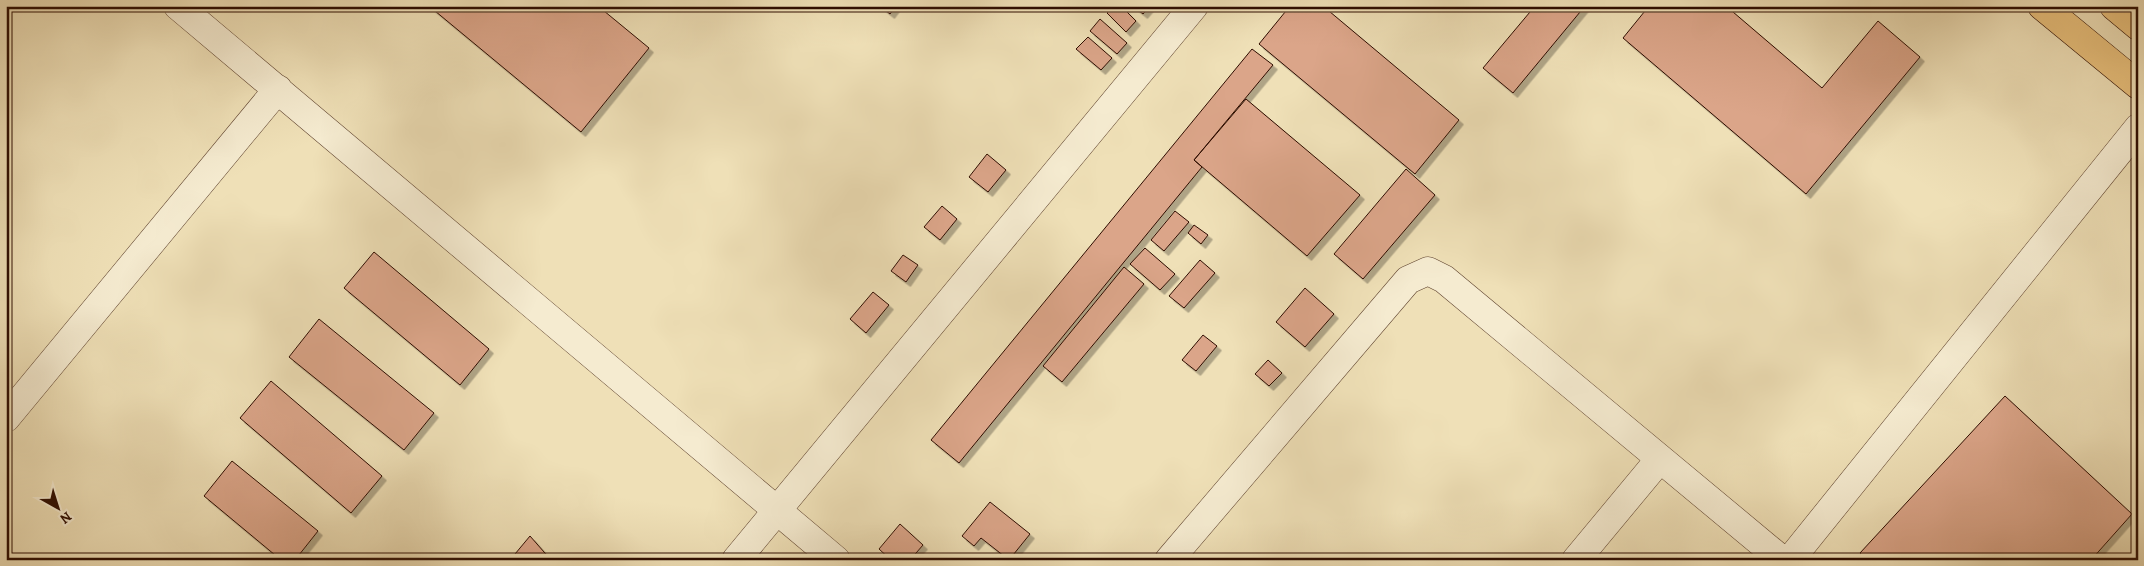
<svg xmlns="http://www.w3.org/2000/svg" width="2144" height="566" font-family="Alegreya,serif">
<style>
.building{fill:#dba589;stroke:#2e0d01;filter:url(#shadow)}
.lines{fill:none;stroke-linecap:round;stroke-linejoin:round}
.minor-casing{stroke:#5e422e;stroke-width:29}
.tertiary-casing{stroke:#5e422e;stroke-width:29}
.trunk-casing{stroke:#2e0d01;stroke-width:29}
.minor{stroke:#f5ebd0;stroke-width:28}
.tertiary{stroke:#f5ebd0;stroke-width:28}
.trunk{stroke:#e8c07c;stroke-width:28}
</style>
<defs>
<filter id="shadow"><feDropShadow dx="4.5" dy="4.5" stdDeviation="0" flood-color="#0004"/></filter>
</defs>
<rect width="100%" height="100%" fill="#efe0b7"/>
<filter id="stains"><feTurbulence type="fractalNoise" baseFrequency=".004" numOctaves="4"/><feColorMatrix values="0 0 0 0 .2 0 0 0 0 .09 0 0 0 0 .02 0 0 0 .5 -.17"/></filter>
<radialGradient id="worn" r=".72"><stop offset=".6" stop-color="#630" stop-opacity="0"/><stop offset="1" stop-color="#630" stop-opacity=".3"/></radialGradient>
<path class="building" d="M429 6H598L649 48 581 132Z
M880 6H896L890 14Z
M1114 6H1121L1136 21 1126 32 1107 13Z
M1133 6H1150L1143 14Z
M1290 6H1323L1459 120 1415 174 1259 44Z
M1535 6H1585L1513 93 1483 68Z
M1649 6H1726L1822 88 1878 21 1920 57 1806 194 1623 38Z
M1100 19 1127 43 1117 54 1090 31Z
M1088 37 1112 58 1101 70 1076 49Z
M1252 49 1273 65 1194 160 1202 167 959 463 931 440Z
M1246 99 1360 195 1307 256 1194 160Z
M987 154 1006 170 988 192 969 177Z
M1406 169 1435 195 1363 279 1334 254Z
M942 206 957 219 940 240 924 227Z
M1175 211 1189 222 1164 251 1151 240Z
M1194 225 1208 235 1201 244 1188 233Z
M1145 248 1175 274 1160 290 1130 264Z
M374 252 489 349 460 385 344 288Z
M903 255 918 265 906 282 891 271Z
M1200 260 1215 273 1184 308 1169 296Z
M1124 267 1144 284 1062 382 1043 366Z
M1305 288 1334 314 1305 347 1276 322Z
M873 292 889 305 866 333 850 319Z
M319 319 434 413 404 450 289 357Z
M1203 335 1217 346 1196 371 1182 360Z
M1268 360 1282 373 1269 386 1255 374Z
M271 381 382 476 351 513 240 418Z
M2005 396 2132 514 2091 560H1867L1860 553Z
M232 461 318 531 295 560H281L204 496Z
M990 502 1030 534 1009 560 981 538 974 546 962 536Z
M900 524 923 545 910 560H891L879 549Z
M530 536 551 560H510Z"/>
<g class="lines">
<defs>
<path id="minor" d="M178 6 836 560
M6 418 278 89
M1169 560 1408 280 1428 271 1444 279 1782 560
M1576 560 1659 460
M1790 560 2138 128"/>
<path id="tertiary" d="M736 560 1194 6"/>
<path id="trunk" d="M2042 6 2138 85
M2114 6 2138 26"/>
</defs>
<use href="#minor" class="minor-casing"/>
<use href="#tertiary" class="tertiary-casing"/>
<use href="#trunk" class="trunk-casing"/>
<use href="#minor" class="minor"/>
<use href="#tertiary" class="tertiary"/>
<use href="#trunk" class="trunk"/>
</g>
<rect width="2144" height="566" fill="none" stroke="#efe0b7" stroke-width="25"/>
<rect x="8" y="8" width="2129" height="551" fill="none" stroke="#2e0d01" stroke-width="2.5"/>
<rect x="12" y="12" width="2119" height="541" fill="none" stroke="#2e0d01"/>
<g transform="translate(58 508) rotate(141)" stroke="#f5ebd0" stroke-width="4" paint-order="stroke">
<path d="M0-4L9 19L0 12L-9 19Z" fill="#2e0d01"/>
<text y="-8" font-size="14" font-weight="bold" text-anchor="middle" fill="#2e0d01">N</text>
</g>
<rect width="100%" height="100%" filter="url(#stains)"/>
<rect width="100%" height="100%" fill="url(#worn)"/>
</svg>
